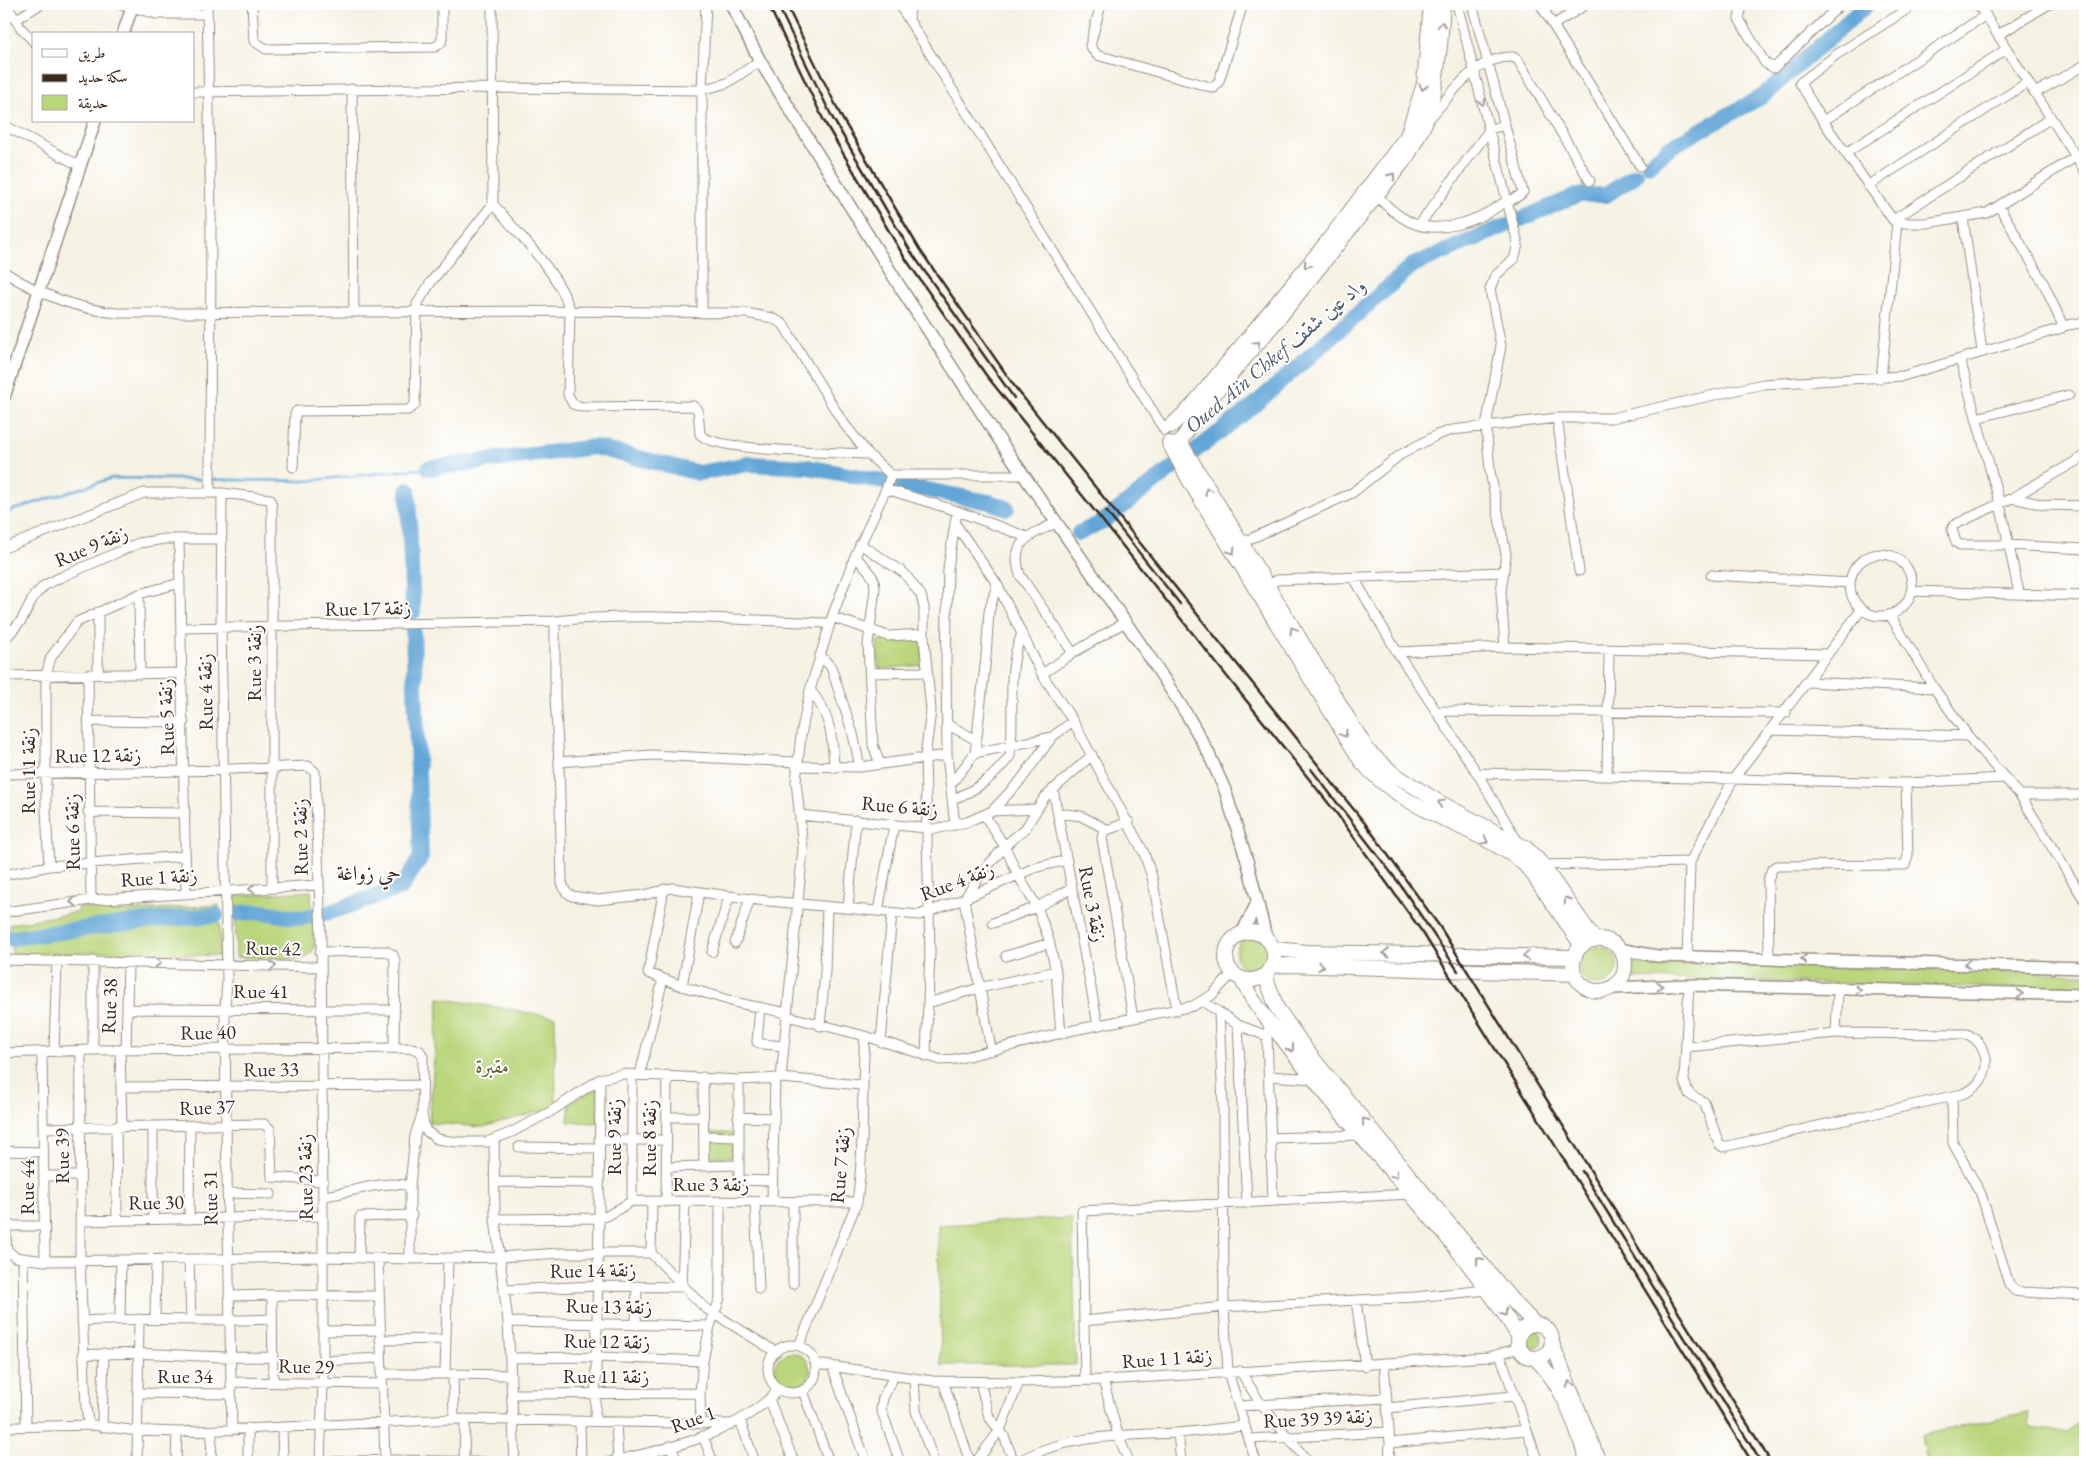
<svg xmlns="http://www.w3.org/2000/svg" width="2089" height="1466" font-family="'EB Garamond',Amiri,serif">
<style>
.green{fill:#bad67b;stroke:#7a804c}
.lines{fill:none;stroke-linecap:round;stroke-linejoin:round}
.stream{stroke:#62a6d7;stroke-width:2.5}
.river{stroke:#62a6d7;stroke-width:16}
.minor-casing{stroke:#988e80;stroke-width:11}
.tertiary-casing{stroke:#988e80;stroke-width:14}
.secondary-casing{stroke:#988e80;stroke-width:16}
.minor{stroke:#fff;stroke-width:9}
.tertiary{stroke:#fff;stroke-width:11}
.secondary{stroke:#fff;stroke-width:14}
.rail{stroke:#3b2a1e;stroke-width:2.5}
.oneway{stroke:#a79f9a}
.labels{text-anchor:middle;dominant-baseline:central;stroke-width:4;stroke-linejoin:round;paint-order:stroke}
.street-label{font-size:20px;fill:#3b2a1e;stroke:#fff}
.park-label{font-size:20px;fill:#615e3a;stroke:#fff}
.water-label{font-size:21px;font-style:italic;fill:#4b5c68;stroke:#fff}
.neighbourhood-label{font-size:21px;fill:#3b2a1e;stroke:#fff}
</style>
<rect width="100%" height="100%" fill="#fff"/>
<filter id="ink" filterUnits="userSpaceOnUse"><feTurbulence type="fractalNoise" baseFrequency=".02" numOctaves="2"/><feDisplacementMap in="SourceGraphic" scale="10" xChannelSelector="R" yChannelSelector="G"/><feConvolveMatrix kernelMatrix="1 2 1 2 8 2 1 2 1" color-interpolation-filters="sRGB"/></filter>
<filter id="wash" filterUnits="userSpaceOnUse"><feTurbulence type="fractalNoise" baseFrequency=".0096" numOctaves="4" result="noise"/><feDisplacementMap in="SourceGraphic" scale="20" xChannelSelector="R" yChannelSelector="G"/><feGaussianBlur stdDeviation="1.12" result="paint"/><feColorMatrix in="noise" values="0 0 0 0 0 0 0 0 0 0 0 0 0 0 0 0 0 1.4 0 .05"/><feComposite in="paint" operator="in"/></filter>
<g filter="url(#wash)">
<rect width="100%" height="100%" fill="#f5f2e3"/>
<path class="green" d="M921 638 923 665 879 669 877 641Z
M311 891 314 948C310 956 306 958 298 959L236 957 235 896Z
M110 905 112 912 219 905 220 956 103 952 12 954 10 924 78 912 79 907Z
M1236 954a17 17 0 1 1 34 0a17 17 0 1 1-34 0Z
M1579 966a19 19 0 1 1 38 0a19 19 0 1 1-38 0Z
M1634 962 2085 974V990L1632 978Z
M439 998 555 1017 556 1107 483 1127 429 1123Z
M598 1087V1123L568 1122 570 1103Z
M708 1133H737L736 1157 707 1156Z
M1072 1218 1076 1365H941L938 1225Z
M1522 1339a10 10 0 1 1 20 0a10 10 0 1 1-20 0Z
M774 1371a18 18 0 1 1 36 0a18 18 0 1 1-36 0Z
M2028 1412 2029 1428 2066 1432 2085 1417V1462H1926L1921 1435Z"/>
<g class="lines">
<path class="stream" d="M4 513 112 478 306 481 429 468"/>
<path class="river" d="M1649 165 1670 147 1761 97 1868 4
M1521 219 1578 195H1606L1636 175
M429 468 594 447 699 473 748 464 808 467 989 502 1007 508
M408 490 413 612
M1079 533 1101 523 1251 408 1413 265 1507 225
M236 913 262 912 301 918 330 912 401 888 421 857 413 630
M4 939 135 922 216 915"/>
</g>
</g>
<g filter="url(#ink)">
<g class="lines">
<defs>
<path id="minor" d="M6 4 20 27 34 42
M121 4 156 14H207
M207 4 211 219 210 492
M252 4 254 41 266 49 435 47 441 43 442 39V4
M899 4 1165 431
M1101 4 1090 46 1097 55 1214 88 1219 81 1243 4
M1457 4 1518 244 1514 259 1495 276 1490 289 1501 346 1486 426 1490 471 1506 554 1501 592 1505 647
M1540 4 1640 166
M1742 4 1739 19 1765 63 1774 68 1841 4
M1915 4 1836 55 1800 83 1823 121 1893 220 1897 223H1926L1987 213 2085 151
M1978 4 2085 171
M15 20 41 4
M909 21 910 4
M1553 25 1587 4
M1998 35 2049 4
M352 89 354 312
M194 92 492 88 702 90 727 83 760 61
M2035 93 2085 65
M1429 119C1452 94 1475 56 1513 57L1518 60 1590 181
M1823 121 1986 15
M4 125 80 166
M1846 153 2007 49
M1868 186 2028 82
M1377 196C1387 206 1396 215 1410 222 1438 235 1476 222 1500 205 1507 201 1518 199 1523 192L1472 4
M493 204C518 234 561 275 570 311L568 395 573 404 582 407 693 406 698 410 700 434C712 452 841 452 868 454
M1963 218 1982 351
M1893 220 2051 118
M1419 225 1490 129 1505 125
M4 272C39 294 75 309 117 313L570 311 746 313 772 318 783 324 842 421 868 454 891 475H1023
M702 313V90L706 4
M2063 326 2085 322
M1960 359 2062 328 2063 326 2045 286 1999 206
M1881 378 1897 223
M1557 418 1579 571
M1976 418 2069 395
M2085 456 2012 498 1954 525 1952 529 1956 542 1960 545H2008L2085 549
M293 467 295 414 297 411 408 410 415 405 417 304 431 282 493 204 492 4
M886 489 957 511 1027 537
M222 493 221 627 227 981 225 1009 226 1124 232 1430
M2012 498 2045 505 2085 506
M1056 523C1030 535 1009 541 1020 575L1073 653 1125 622
M956 525 997 584 1042 674 1073 721 1144 853 1152 877 1177 1010
M179 539 186 893
M1241 543 1352 493 1400 455 1437 435 1452 430 1557 418H1612L1763 384 1903 376 1960 359 2000 504 2019 593
M860 544 904 573 921 595 924 608V638L931 710 925 757 930 951 926 1056
M4 548 144 493H222L270 499 272 507V887
M1850 585a31 31 0 1 1 62 0a31 31 0 1 1-62 0Z
M855 556 869 571 874 580 875 589 868 644 873 745 880 764
M1711 575 1850 583
M1354 578 1397 652
M1267 586 1277 580 1504 572
M1911 591 2085 596
M139 594 140 674
M98 612V674
M1890 615 1934 688 1968 736 2020 795 2085 901
M832 617 888 636 924 634
M181 628 555 621
M4 640 21 621 34 596 45 585 61 577 139 543 165 539H221
M820 655 831 667 853 734 860 767
M870 673 927 672
M88 674 91 900
M1042 674 1073 653
M4 676 182 673
M1807 682 1934 688
M810 690C830 713 833 738 834 768
M1438 711 1786 713
M88 721 184 722
M947 724 976 740
M1772 730 1968 736
M975 753 1052 737
M559 762 562 883 566 892 572 896 598 900 644 895 672 888 758 900 919 915 964 899 1034 868 1067 860
M797 762 651 755 559 762 555 697V621C647 612 738 620 830 623
M796 766 860 767 947 755
M1477 773 1906 783 2003 778
M4 774 185 771 308 766 315 772 321 937 323 1216V1383L320 1462
M1607 775 1609 651
M952 783 975 753 986 657 989 612 997 584
M1053 789 1098 1025
M2020 795H2085
M952 799C975 792 996 775 1010 756 1016 716 1005 674 1021 636
M992 811 1037 809
M88 812 185 813
M1058 813 1081 816 1106 829
M800 815 935 829 967 822 992 811 1021 780 1052 737 1073 721
M985 816 1005 847 1018 875 1037 907 1048 937 1056 971 1061 1034
M1129 822 1104 831 1102 838 1133 1018
M955 825 947 755 946 661 948 568 957 511
M1518 842 1477 773 1397 652 1505 647 1828 654
M1542 865 1690 862
M49 866 46 810V675L51 657 77 622 139 594 180 583
M4 875 49 866 185 856
M664 889 648 973 682 986 738 1003 787 1013
M848 908 856 820
M878 911 894 825
M4 912 91 900 318 885
M993 923 1037 907 1072 888
M735 943 750 899
M320 952 386 951 393 955 395 961 394 1047
M712 952 729 897
M1006 956 1050 943
M1687 957 1690 862 1734 778 1861 610
M1769 958 1768 880 1772 869 1776 866 1905 865 1908 856 1906 783
M4 960 320 967
M682 986 699 893
M1204 1002 1238 1025 1267 1036
M928 1003 979 988 1056 971
M760 1007 757 1042 762 1044 784 1046
M127 1009 395 1010
M1219 1013 1223 1105 1224 1307 1228 1372 1256 1462
M787 1016 865 1036 941 1060 956 1059 1074 1030 1193 1006 1212 995 1233 973
M1270 1022 1267 1036 1273 1201
M1238 1025 1247 1203
M820 1026 825 972 827 906
M1836 1033 1838 990
M881 1042 892 913
M1686 1047 1836 1033 1967 1034C1996 1048 1990 1085 1962 1094L1723 1147 1719 1144 1704 1102 1689 1094 1684 1081 1689 985
M991 1049 964 899 984 870 1009 842 1025 829 1044 798 1092 755
M93 1050V961
M120 1050 122 1126
M126 1050 128 962
M54 1051 57 960
M81 1051 80 1261 86 1407 88 1421 92 1425
M42 1052 45 1261
M4 1053 93 1050 412 1048 420 1051 423 1057 422 1115 425 1130 437 1139 457 1142H487L512 1132 550 1112 600 1079 622 1074 739 1080 781 1078 861 1085
M632 1074V1201
M640 1074 663 979
M1269 1076 1314 1079
M703 1077 704 1165
M781 1078 803 848 796 781 801 735 810 690 832 617 855 556 886 489 891 475
M739 1080V1180L772 1181
M121 1087 422 1085
M1952 1097 1953 1143 1981 1194 2009 1284 2015 1291 2022 1292 2085 1295
M667 1117H703
M738 1117 774 1118
M116 1126 117 1220
M153 1126V1219
M44 1128 264 1124 270 1129 272 1177 323 1181
M704 1136 738 1137
M1271 1138 1361 1135
M494 1139 495 1219 508 1322 515 1462
M599 1140H667
M519 1147 599 1148
M4 1151 44 1152
M667 1167 738 1165
M44 1176H80
M496 1182 599 1183
M410 1186 415 1135 422 1115
M227 1193 271 1194
M323 1196C353 1193 380 1179 410 1186V1259
M652 1201 651 1253 705 1308 776 1352
M666 1202 667 1075
M755 1202 759 1289
M772 1202 775 1078
M793 1202V1284
M4 1208 7 1250 15 1257 45 1261 324 1257 410 1259 500 1257 560 1253H651
M189 1219 190 1126
M495 1219 599 1218 600 1079
M80 1221 323 1216
M4 1226H44
M359 1258 360 1217 412 1215
M378 1258 385 1460
M23 1259 26 1426
M189 1260 191 1319
M504 1290 598 1286 682 1287 685 1202
M272 1295 379 1296
M229 1296 272 1295 273 1382
M1356 1300 1365 1366
M120 1319 121 1260
M155 1320 156 1260
M82 1321C145 1317 209 1322 272 1319
M1084 1321 1224 1307 1415 1297 1488 1290
M508 1322 710 1326
M636 1325 637 1286
M324 1331 380 1330
M380 1340 446 1339
M768 1369a24 24 0 1 1 48 0a24 24 0 1 1-48 0Z
M799 1346 857 1202C865 1147 861 1091 865 1036
M1500 1354 1538 1462
M83 1355C146 1350 209 1359 272 1357
M510 1358 596 1357 703 1361
M323 1361 380 1358
M1384 1363 1390 1443 1389 1462
M816 1364 933 1381 1019 1382 1103 1380 1488 1357 1519 1348
M832 1366 866 1462
M1240 1371 1261 1404 1308 1462
M381 1374H445L448 1258
M445 1374 511 1375
M453 1374 454 1419
M894 1376 883 1398 881 1409 900 1462
M914 1379 916 1411 934 1462
M1085 1380 1082 1211 1411 1194
M1103 1380 1118 1435 1129 1462
M943 1381 970 1462
M231 1382 381 1384
M980 1382 989 1417 1004 1436 1014 1462
M803 1391 829 1462
M138 1393 231 1394
M512 1394 700 1393
M769 1399 794 1462
M1238 1406 1386 1398
M1387 1408 1514 1396
M595 1420 599 1218 607 1216 632 1201 857 1202
M740 1420 755 1462
M580 1421 581 1462
M616 1422 618 1460
M701 1424 700 1393 703 1361 710 1326 720 1298V1202
M4 1427 92 1425 130 1430 177 1432 454 1419 731 1424
M102 1427 104 1353
M282 1427 283 1462
M248 1428V1462
M1178 1433 1181 1462
M703 1436 713 1462
M1249 1439 1389 1432
M1390 1443 1526 1430
M670 1446 678 1462
M464 1460 465 1419
M137 1462 139 1319
M176 1462 177 1432
M211 1462 212 1431
M320 1462 392 1460 493 1462
M609 1462C667 1449 737 1435 779 1389
M976 1462 1000 1430 1019 1382
M1018 1462C1065 1434 1122 1436 1175 1433 1198 1432 1221 1428 1244 1426
M1525 1462 1538 1461"/>
<path id="tertiary" d="M731 4 760 61 902 290 998 438 1153 662 1189 718 1208 752 1225 790 1248 864 1266 937
M123 34 133 4
M4 397 95 121
M1242 933 1257 903
M1619 949 1657 956 2085 968
M1612 988 1689 985 2085 995"/>
<path id="secondary" d="M1171 426 1191 407 1327 242 1407 136 1424 84 1431 4
M1184 436 1203 407 1279 318 1407 157 1425 123 1434 92 1440 46 1443 4
M1180 442 1368 751 1394 774 1439 802 1526 848 1540 862 1595 940
M1169 443 1189 480 1361 761C1402 811 1470 824 1521 861L1532 873 1582 946
M1226 956a24 24 0 1 1 48 0a24 24 0 1 1-48 0Z
M1573 965a26 26 0 1 1 52 0a26 26 0 1 1-52 0Z
M1274 949 1307 952 1575 957
M1272 966 1289 965 1575 974
M1265 975 1277 1008 1310 1055 1510 1298 1535 1324
M1241 978C1254 1007 1277 1030 1295 1055 1367 1151 1456 1234 1519 1337
M1518 1341a17 17 0 1 1 34 0a17 17 0 1 1-34 0Z
M1552 1343 1599 1462
M1535 1358C1565 1387 1574 1424 1588 1462"/>
</defs>
<use href="#minor" class="minor-casing"/>
<use href="#tertiary" class="tertiary-casing"/>
<use href="#secondary" class="secondary-casing"/>
<use href="#minor" class="minor"/>
<use href="#tertiary" class="tertiary"/>
<use href="#secondary" class="secondary"/>
<path class="rail" d="M768 4 824 121 903 255 986 375 1337 814 1423 933 1752 1462
M777 4 832 117 911 252 1014 398
M786 4 842 118 920 250 1015 387 1367 826 1440 927 1771 1462
M1106 511 1180 604
M1311 769 1399 883 1458 971
M1582 1171 1761 1462"/>
</g>
<defs><path id="oneway-chevron" d="M-2-3.5L2.5 0L-2 3.5" fill="none" stroke-width="1.6" stroke-linecap="round" stroke-linejoin="round" transform="scale(1.25)"/></defs>
<g class="oneway">
<use href="#oneway-chevron" transform="translate(1442 25) rotate(-86)"/>
<use href="#oneway-chevron" transform="translate(1423 87) rotate(103)"/>
<use href="#oneway-chevron" transform="translate(1482 102) rotate(75)"/>
<use href="#oneway-chevron" transform="translate(1392 176) rotate(-51)"/>
<use href="#oneway-chevron" transform="translate(1307 265) rotate(130)"/>
<use href="#oneway-chevron" transform="translate(1257 344) rotate(-49)"/>
<use href="#oneway-chevron" transform="translate(1208 491) rotate(-121)"/>
<use href="#oneway-chevron" transform="translate(1232 551) rotate(58)"/>
<use href="#oneway-chevron" transform="translate(1293 630) rotate(-121)"/>
<use href="#oneway-chevron" transform="translate(1344 734) rotate(59)"/>
<use href="#oneway-chevron" transform="translate(1441 803) rotate(-151)"/>
<use href="#oneway-chevron" transform="translate(1485 841) rotate(28)"/>
<use href="#oneway-chevron" transform="translate(252 889) rotate(176)"/>
<use href="#oneway-chevron" transform="translate(1567 900) rotate(-125)"/>
<use href="#oneway-chevron" transform="translate(73 902) rotate(172)"/>
<use href="#oneway-chevron" transform="translate(1386 953) rotate(-180)"/>
<use href="#oneway-chevron" transform="translate(1526 956) rotate(-178)"/>
<use href="#oneway-chevron" transform="translate(1804 959) rotate(-178)"/>
<use href="#oneway-chevron" transform="translate(158 963) rotate(2)"/>
<use href="#oneway-chevron" transform="translate(1967 964) rotate(-178)"/>
<use href="#oneway-chevron" transform="translate(273 966) rotate(1)"/>
<use href="#oneway-chevron" transform="translate(1321 966) rotate(2)"/>
<use href="#oneway-chevron" transform="translate(1660 986) rotate(-2)"/>
<use href="#oneway-chevron" transform="translate(1858 990) rotate(2)"/>
<use href="#oneway-chevron" transform="translate(2020 994) rotate(1)"/>
<use href="#oneway-chevron" transform="translate(1291 1049) rotate(53)"/>
<use href="#oneway-chevron" transform="translate(1365 1121) rotate(-129)"/>
<use href="#oneway-chevron" transform="translate(1395 1175) rotate(50)"/>
<use href="#oneway-chevron" transform="translate(1479 1260) rotate(-129)"/>
<use href="#oneway-chevron" transform="translate(1504 1313) rotate(58)"/>
<use href="#oneway-chevron" transform="translate(1570 1384) rotate(-110)"/>
</g>
</g>
<g class="labels">
<g class="street-label">
<text transform="translate(91 546) rotate(-23)">Rue 9 زنقة</text>
<text transform="translate(368 608) rotate(-1)">Rue 17 زنقة</text>
<text transform="translate(254 663) rotate(-90)">Rue 3 زنقة</text>
<text transform="translate(205 692) rotate(-91)">Rue 4 زنقة</text>
<text transform="translate(166 717) rotate(-92)">Rue 5 زنقة</text>
<text transform="translate(98 755) rotate(-1)">Rue 12 زنقة</text>
<text transform="translate(28 771) rotate(-90)">Rue 11 زنقة</text>
<text transform="translate(900 806) rotate(5)">Rue 6 زنقة</text>
<text transform="translate(72 832) rotate(-91)">Rue 6 زنقة</text>
<text transform="translate(300 837) rotate(-91)">Rue 2 زنقة</text>
<text transform="translate(159 877) rotate(-4)">Rue 1 زنقة</text>
<text transform="translate(957 881) rotate(-21)">Rue 4 زنقة</text>
<text transform="translate(1093 904) rotate(79)">Rue 3 زنقة</text>
<text transform="translate(273 948) rotate(1)">Rue 42</text>
<text x="261" y="991">Rue 41</text>
<text transform="translate(109 1006) rotate(-88)">Rue 38</text>
<text transform="translate(208 1032) rotate(-1)">Rue 40</text>
<text transform="translate(271 1069) rotate(-1)">Rue 33</text>
<text transform="translate(207 1107) rotate(-2)">Rue 37</text>
<text transform="translate(614 1137) rotate(-90)">Rue 9 زنقة</text>
<text transform="translate(649 1138) rotate(-90)">Rue 8 زنقة</text>
<text transform="translate(62 1156) rotate(-90)">Rue 39</text>
<text transform="translate(840 1165) rotate(-85)">Rue 7 زنقة</text>
<text transform="translate(305 1177) rotate(-91)">Rue 23 زنقة</text>
<text x="711" y="1184">Rue 3 زنقة</text>
<text transform="translate(27 1187) rotate(-90)">Rue 44</text>
<text transform="translate(210 1198) rotate(-91)">Rue 31</text>
<text transform="translate(156 1202) rotate(-1)">Rue 30</text>
<text transform="translate(593 1270) rotate(-1)">Rue 14 زنقة</text>
<text transform="translate(609 1306) rotate(1)">Rue 13 زنقة</text>
<text transform="translate(607 1341) rotate(1)">Rue 12 زنقة</text>
<text transform="translate(1167 1358) rotate(-4)">Rue 1 زنقة 1</text>
<text transform="translate(306 1366) rotate(1)">Rue 29</text>
<text x="185" y="1376">Rue 34</text>
<text x="606" y="1376">Rue 11 زنقة</text>
<text transform="translate(1318 1418) rotate(-3)">Rue 39 زنقة 39</text>
<text transform="translate(693 1419) rotate(-20)">Rue 1</text>
</g>
<g class="park-label">
<text x="492" y="1066">مقبرة</text>
</g>
<g class="water-label">
<text transform="translate(1275 355) rotate(-40)">Oued Aïn Chkef واد عين شقف</text>
</g>
<g class="neighbourhood-label">
<text x="369" y="872">حي زواغة</text>
</g>
</g>
<rect width="2089" height="1466" fill="none" stroke="#fff" stroke-width="20"/>
<rect x="32" y="32" width="162" height="90" fill="#ffffff" stroke="#b1aaa5"/>
<rect x="42" y="49" width="25" height="8" fill="#ffffff" stroke="#b1aaa5"/>
<text x="78" y="58" font-size="15" fill="#3b2a1e">طريق</text>
<rect x="42" y="74" width="25" height="8" fill="#3b2a1e" stroke="#b1aaa5"/>
<text x="78" y="82" font-size="15" fill="#3b2a1e">سكة حديد</text>
<rect x="42" y="95" width="25" height="15" fill="#bad67b" stroke="#b1aaa5"/>
<text x="78" y="108" font-size="15" fill="#3b2a1e">حديقة</text>
</svg>
